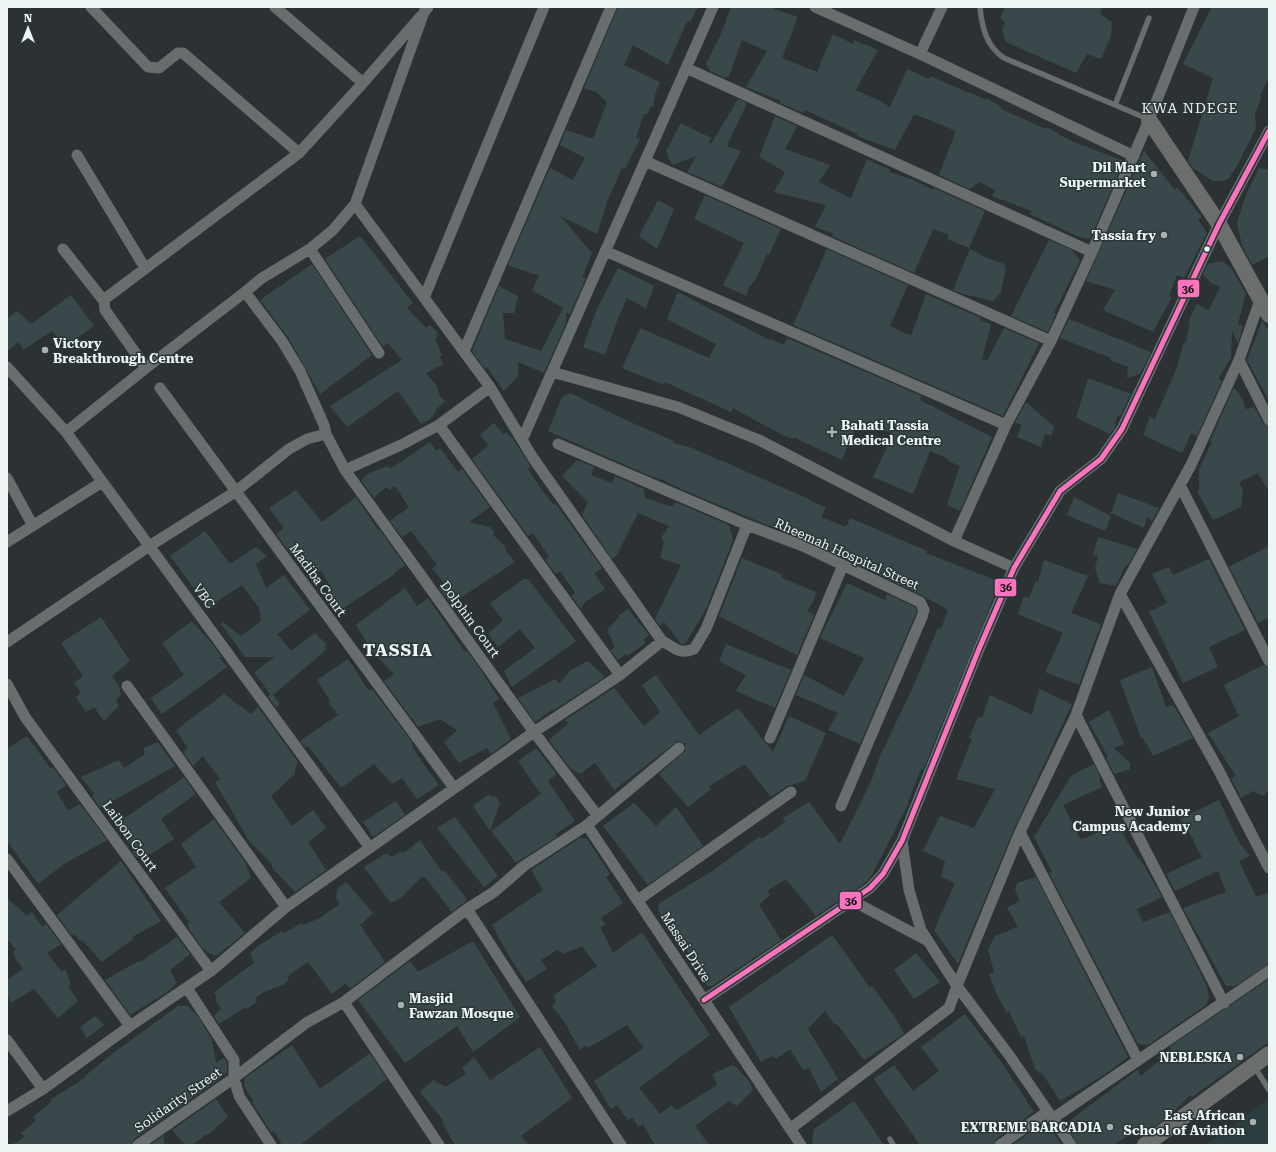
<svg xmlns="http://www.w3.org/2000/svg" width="1276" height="1152" font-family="'Roboto Serif',serif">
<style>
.built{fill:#2a3d3f}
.building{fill:#39494b}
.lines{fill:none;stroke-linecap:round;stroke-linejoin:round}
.lane{stroke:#686d6e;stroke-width:5.5}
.street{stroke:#686d6e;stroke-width:11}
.secondary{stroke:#6c6e6e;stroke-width:16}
.bus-1-casing{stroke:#293536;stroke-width:8}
.bus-1{stroke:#fc73be;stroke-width:5}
.poi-dot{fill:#a9b0b0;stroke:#293536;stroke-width:1.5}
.bus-dot{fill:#ecf4f4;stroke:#293536;stroke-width:1.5}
.labels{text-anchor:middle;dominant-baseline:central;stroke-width:3;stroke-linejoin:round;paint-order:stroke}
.poi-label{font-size:13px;font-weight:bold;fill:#ecf4f4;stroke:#293536;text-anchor:end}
.street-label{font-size:13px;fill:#ecf4f4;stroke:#293536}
.neighbourhood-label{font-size:14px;letter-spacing:1px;fill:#ecf4f4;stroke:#293536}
.district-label{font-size:17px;font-weight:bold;letter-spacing:1px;fill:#ecf4f4;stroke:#293536}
.line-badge{stroke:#293536;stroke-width:1.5}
.pale-badge-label{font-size:11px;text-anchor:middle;font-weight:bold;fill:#111}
</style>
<rect width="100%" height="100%" fill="#2c3233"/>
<path class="built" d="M1269 1099V1145H1206Z"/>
<path class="building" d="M618 7H698L690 22 687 21 668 65 633 45 624 65 660 82 656 91 653 106 650 107 648 113 644 114 636 137 640 139 625 169 622 168 607 202 597 234 560 216 592 253 582 278H586L570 314 566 313V323L544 373 518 362V376L504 391 487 367 485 369 472 351 499 286 518 296 514 313H503L505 339 541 351 563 308 532 290 539 276 508 265 550 168 573 180 585 158 560 145 566 130 593 139 607 102 596 92 584 88Z
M731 7H775L774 9 798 17 782 58 817 72 833 34 853 44 854 40 878 50 856 90 880 101 890 107 907 69 929 79 930 76 986 100 987 98 1001 107V109L1046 129 1047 127 1069 140 1124 161 1090 239 1079 237 1030 214 1032 211 992 196 995 190 980 182 969 189 939 175 956 131 914 114 895 150 857 136V134L805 110 803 113 780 103 781 101 746 87 767 51 742 40 729 76 725 78 710 71 706 64 721 34Z
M1005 7H1102L1100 14 1112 22 1111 36 1101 59 1087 54 1076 73 1006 42 1002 29 1005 22 1000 18Z
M1212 7H1269V77L1260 96H1262L1255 114 1256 128 1237 166 1229 178 1224 181H1213L1193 168 1188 161 1213 78 1183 64Z
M738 99 747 103 727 146 741 151 722 187 687 172 696 156 672 165 666 151 681 123 711 138 709 143 711 144Z
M775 116 797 126 785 149 830 165 819 182 851 198 867 159 890 170V172L911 179 933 190 934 188 985 211 969 248 947 239 949 235 933 229 914 273 832 236 834 234 815 227 826 205 774 192 785 172 759 157Z
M1144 151 1175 190 1177 187 1202 217 1198 220 1207 233 1184 278 1177 275 1169 296 1172 297 1153 332 1103 310 1115 290 1086 281Z
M1259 168 1269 170V256L1252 265 1242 245 1237 223 1246 195Z
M705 195 781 229 769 255 767 254 756 279 749 287 746 296 723 285 744 243 694 219Z
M658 200 674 209 657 249 639 236Z
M360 236 413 303 407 308 426 328 430 325 438 333 436 334 439 336 435 339 442 355 440 357 443 364 426 373 436 385 440 396 445 401 437 409 431 419 421 424 398 391 347 427 330 406 402 360 388 343 383 347 325 259Z
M1049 240 1072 250 1080 261 1054 313H1056L1048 332 1011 316Z
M827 249 908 285 890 326 911 336 926 294 981 318 980 320 991 324 982 359 987 361 1004 328 1039 343 1003 416 793 325Z
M970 249 987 258 1004 264 1006 268 1001 292 993 301 963 294 953 290Z
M1222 261 1231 268 1246 293 1238 324 1243 326 1238 343 1232 331 1231 358 1218 379 1222 381 1197 436 1191 433 1182 453 1143 435 1150 417 1155 419 1177 367 1183 345 1186 341 1190 322H1188L1197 304 1209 310 1220 287 1211 283 1203 274 1208 264Z
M312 264 372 355 320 394 288 337 260 300Z
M618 268 654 286 646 308 627 298 618 318 605 355 583 347 597 309Z
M678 292 769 340V338L784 345 787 338 922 396 920 400 992 437 960 511 947 505 960 466 948 461 949 459 930 451 913 494 873 477 893 434 859 420 842 460 793 437V439L782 435 733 408 731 412 665 382 664 385 622 368 640 328 709 358 716 344 667 319Z
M71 295 94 326 65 346 52 331 23 350 19 342 7 351V319L17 311 31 324Z
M1069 319 1151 352 1140 374 1127 378 1128 367 1110 360 1111 358 1060 338Z
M1262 321 1269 331V401L1247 360Z
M1088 378 1131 394 1120 416 1117 415 1115 427 1110 434 1076 418Z
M1234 387 1243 400 1245 409 1254 407 1263 423 1269 427V492L1258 473 1239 482 1243 490 1241 507 1213 520 1197 491 1199 490V469L1212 442 1210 441Z
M570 393 621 418 674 441 673 443 692 448 809 499V500L826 508 821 517 846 527 850 518 927 551 926 553 1000 582 923 770 921 769 908 802H909L872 875 865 883 816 916 786 879 767 891 770 895 759 905 781 940 712 986H707L683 943 680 945 659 912 658 904 714 870 760 836 762 839 785 822 783 818 809 802 840 844 872 779 880 756 914 685 938 628 941 629 948 610 923 596 806 540 750 518 681 489 659 478V479L648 475 548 431 562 397Z
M1026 402 1054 427 1051 436 1045 434 1041 447 1017 437 1022 425 1015 423Z
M494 423 503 434 506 432 513 439 531 467 528 469 541 489 553 504 555 503 602 568 594 573 605 589 585 602 581 609 571 596 575 593 560 571 556 574 545 560 549 557 533 533 528 536 472 459 488 446 480 434Z
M430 442 436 451 440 448 458 472 462 469 490 507 469 522 490 527 494 532 493 535 506 547 505 550 515 562 451 604 438 587 444 583 432 568 437 565 411 531 402 537 390 521 409 507 395 486 389 490 386 487 374 498 361 480 369 473 388 466 390 469Z
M577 460 594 467 591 475 612 483 615 476 644 489 645 498 673 507 675 502 729 525 733 540 706 609 685 644H681L664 622 660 626 655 619 681 565 660 558 664 542 661 538 669 526 638 513 617 555 612 559 582 515 588 502 562 476Z
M296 490 322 522 356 497 378 530 379 529 405 565 394 573 395 574 336 613 323 596 333 590 321 571 315 572 299 550 292 555 276 534 284 528 269 508Z
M1118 493 1159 508 1152 521 1147 517 1144 528 1111 513Z
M1074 497 1111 516 1105 531 1067 515Z
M205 531 230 564 256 547 267 556 256 564 266 588 284 575 310 610 277 634 291 651 315 633 325 643 326 650 273 695 280 704 276 707 268 697 270 694 254 672 275 657H245L221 624 223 622 241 636 261 621 259 608 242 585 208 607 170 556Z
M1098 537 1137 549 1128 565 1126 564 1116 586 1100 583 1095 568 1098 556 1093 555Z
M1269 546V618L1258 623 1229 567Z
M742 558 781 574 782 578 816 592 814 600 807 611 814 615 797 655 719 616Z
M1209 559 1245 630 1209 647 1218 667 1183 683 1149 612 1167 603 1152 574 1169 567 1173 575Z
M1044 560 1088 576 1071 613 1101 624 1079 685 1045 672 1063 633 1018 614 1024 596 1029 598 1036 581 1038 582Z
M524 579H528L576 641 512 687 504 671 535 648 520 629 498 647 488 634 503 620 490 603Z
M847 583 885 600 887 594 915 607 917 611 860 744 828 730 838 713 796 695 804 675 844 696 864 658 820 638Z
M405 588 417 606 428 598 465 652 467 651 479 667 499 699 493 703 511 739 491 754 487 748 459 763 444 742 457 730 440 719 418 727 384 681 394 674 366 645 368 644 356 625Z
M628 609 649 635 643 640 646 643 627 656 626 654 618 660 610 650 615 647 607 630 619 617 618 616Z
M101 617 130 661 112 676 119 686 121 695 116 700 119 706 104 721 94 707 86 712 76 697 81 692 74 683 83 676 61 643Z
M192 621 213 645 222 657H219L227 667 162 714 151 698 184 675 162 643Z
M726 644 791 670 775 708 736 691 746 675 719 661Z
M348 659 369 691 372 689 412 742V746L420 759 439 785 417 799 402 778 392 784 374 764 341 788 308 746 306 748 300 741 338 715 328 702 330 701 317 680Z
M588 661 605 677 554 710 553 709 535 722 518 698 555 679 559 684 571 670Z
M1263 665 1269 668V789L1264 796 1253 791 1241 798 1231 778 1236 776 1208 733 1239 716 1224 685Z
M1152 667 1166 707 1173 705 1193 738 1153 756 1143 738H1141L1120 680Z
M656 675 699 735 738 708 773 752 789 716 826 733 805 781 787 786 771 797 745 764 709 786 711 789 688 807 659 774 685 751V744L678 741 614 790 595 763 580 774 570 768 549 740 569 723 565 720 614 688 644 726 660 712 642 685Z
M1039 689 1072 704 1014 829 958 964 934 930 955 883 941 877 945 861 923 851 940 816 974 828 995 789 956 779 972 739 969 738 978 717 982 718 990 695 1032 715Z
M224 694 251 714 258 707 298 762 295 768V774L271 796 292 826 313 810 326 828 308 842 326 870 295 892 273 869 271 863 249 841 215 782 220 779 203 756 193 766 183 752 188 748 176 730Z
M1109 710 1124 744 1114 748 1130 763V769L1114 774 1106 758 1108 757 1089 722Z
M27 736 50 768 53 767 66 785 57 792 68 811 80 804 107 840 64 864 38 884 7 841V749Z
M158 742 175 766 100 808 92 796 94 794 81 777 119 760 124 768 144 755V748Z
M536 748 557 774 548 781 575 821 554 835 558 836 516 863 491 831 541 794 518 761Z
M1094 764 1101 778 1099 779 1102 787 1063 805 1081 840 1118 823 1128 843 1139 860 1140 859 1162 897 1137 909 1143 922 1170 912 1206 984 1209 997 1206 1005 1148 1045 1138 1044 1049 873 1052 872 1034 837 1071 776Z
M184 777 196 794 161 819 174 839 151 854 137 857 132 852 135 849 115 825Z
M489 794 493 797 495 796 500 803 490 831 473 806Z
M1219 800 1239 842 1250 856 1239 861 1256 897 1269 892V964L1235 986H1226L1183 908 1226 892 1218 871 1175 891 1166 874 1202 857 1193 841 1194 840 1180 819Z
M396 801 405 815 373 837 363 822Z
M634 803 656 826 676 807 703 846 648 885 603 826Z
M455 817 498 876 484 887 437 828Z
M214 819 245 862 251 878 219 902 245 933 216 956 207 952 201 946 189 929 187 923 189 922 165 888 196 867 181 844Z
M580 838 587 839 610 874 606 877 623 903 601 918 605 925 600 927 613 953 642 932 710 1035 639 1088 660 1114 671 1105 677 1110 717 1085 713 1074 731 1065 736 1067 749 1081 753 1090 737 1106 729 1101 695 1126 709 1145H655L643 1124 638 1127 633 1117 628 1120 617 1105 611 1109 594 1081 644 1048 627 1025 588 1048 586 1045 580 1050 565 1023 552 1006 556 1002 554 995 597 966 582 946 563 954 557 950 541 960 547 969 526 982 509 956 492 925 543 890 531 870Z
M420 840 442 872 444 870 466 898V901L452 912 425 877 424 878 422 876 403 896 394 902H390L364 867 387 853 390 857 403 851 404 853Z
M121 861 161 921 132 937 133 939 102 962 82 940 80 941 74 934 72 936 57 915Z
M1036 877 1128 1057 1104 1075 1060 1101 1044 1076 1035 1069 1024 1036 1021 1037 1009 1011 1007 1013 997 995 989 974 994 972 988 949 995 936 1018 927 1007 908 1020 901 1015 891 1017 883Z
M346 882 373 913 360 925 385 962 350 989 346 983 332 994 308 962 289 975 288 980 285 984 264 992 255 998 257 1002 247 1009 246 1007 219 1024 214 1016 221 1008 215 1000 217 998 214 992 254 963 250 953 261 944 282 931 284 933 302 923 303 925 320 918 340 904 336 898 337 889Z
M7 898 27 916 32 912 42 927 46 924 61 944 47 953 62 972 65 969 71 984 68 986 78 1001 58 1018 34 989 11 1003 7 995V980L23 969 15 958 13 952 16 950 7 939Z
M832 935 870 988 872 986 895 1017 904 1034 864 1060 837 1024 835 1025 825 1011 808 1029 838 1079 821 1092 809 1068 803 1070 790 1049 776 1059 772 1056 761 1062 729 1007Z
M177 937 190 954 170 970 177 983 166 993 130 1015 105 980 139 961 140 962Z
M473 941 520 1017 473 1052 457 1026 405 1063 358 1000 410 961 418 972Z
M916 953 940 982 914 999 894 970Z
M1269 979V1042L1192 1097 1190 1095 1170 1115 1140 1137 1135 1131 1114 1145H1078L1065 1124 1137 1070 1141 1076 1160 1060 1157 1058 1172 1048 1169 1047Z
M178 1006H188L199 1018 212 1040 216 1063 224 1058 227 1062V1072L217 1081 134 1139 131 1145H12L24 1137 21 1133 36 1121 33 1117 51 1102 50 1100 86 1077 85 1076 112 1054Z
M965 1014 1002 1063 1034 1112 996 1139 993 1145H920L874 1079 894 1065 913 1091 939 1071 921 1047Z
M95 1016 104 1025 87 1038 80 1027Z
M292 1045 320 1089 370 1053 387 1079 300 1145H282L274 1131 271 1132 252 1102 253 1101 244 1086 245 1078Z
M540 1047 572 1098 521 1136 529 1145H455L442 1122 443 1120 420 1092 433 1080 446 1087 466 1074 462 1068 474 1057 490 1080Z
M216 1099 228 1117 208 1135 207 1134 192 1145H185L172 1130Z
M854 1101 884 1145H812L814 1129Z
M1045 1122 1062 1145H1012Z
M164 1135V1145H150Z"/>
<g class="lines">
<path class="lane" d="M980 7C982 27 986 46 1004 58L1115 105
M1148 119 1115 105 1149 18
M1254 1066 1269 1090
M890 1139 893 1145"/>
<path class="street" d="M91 7 148 67 159 68 178 53H183L299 153
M275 7 363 83
M428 7 424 12 355 204 333 230 310 249 262 278 245 292 282 341 300 371 324 425 326 434 345 470 534 732 597 815
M815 7 920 54 1134 156
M920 54 942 7
M686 68 1092 252
M77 155 145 268
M645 161 1051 341
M355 204 490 387 533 458 662 641C676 648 678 655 694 649L706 629 747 525
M63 249 104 301
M310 249 379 353
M605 251 1006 425
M424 298 544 7
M464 351 611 7
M1239 360 1269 420
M7 367 66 432 370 848
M146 368 245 292
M552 372 678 407 759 440 954 541 1014 568
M160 388 454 788
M439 425 620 675
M66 432 146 368 105 310 104 301 106 298 299 153 363 83 420 17
M522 440 713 7
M558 444 747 525 803 546 920 602 924 610 922 617 841 806
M345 470 401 445 439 425 490 387
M7 478 33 526
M1180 485 1269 661
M954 541 1006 425 1051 341 1092 252 1149 120 1194 7
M7 542 102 482
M1120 594 1218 769 1269 868
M7 642 151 545 235 492 289 449 307 439 326 434
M7 684 25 717 211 971
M127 686 286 907
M1076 715 1224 1003
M770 738 843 565
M587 825 801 1145
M1020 832 1138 1060
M902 841 909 890 921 930 957 986 1009 1055 1071 1145
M7 859 130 1026
M638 900 791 792
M851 900 926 940
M187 988 234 1060V1078L239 1096 271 1145
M704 1000 870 888 883 874 902 841 979 649 1014 568 1060 491 1101 459 1122 429 1219 224 1269 131
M344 1002 467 909
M7 1040 43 1089
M7 1111 43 1089 130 1026 211 971 286 907 534 732 620 675 662 641
M1052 1119 1269 971
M790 1129 949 1008 957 986 1020 832 1076 715 1120 594 1191 465 1239 360 1260 300
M138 1145 234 1078 306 1023 344 1002 439 1145
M621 1145 467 909 494 892 524 866 587 825 679 748
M1000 1145 1047 1112"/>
<path class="secondary" d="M1149 120 1219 224 1269 315
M1145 1145 1269 1054"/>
<defs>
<path id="bus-1" d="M704 1000 870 888 883 874 902 841 979 649 1014 568 1060 491 1101 459 1122 429 1219 224 1269 131"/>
</defs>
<use href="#bus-1" class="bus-1-casing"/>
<use href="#bus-1" class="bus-1"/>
</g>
<g class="poi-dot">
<circle cx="1154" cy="174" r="4"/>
<circle cx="1164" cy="235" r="4"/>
<circle cx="45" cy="350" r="4"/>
<path d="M830 426h4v4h4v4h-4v4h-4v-4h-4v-4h4z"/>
<circle cx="1198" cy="818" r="4"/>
<circle cx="401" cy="1005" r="4"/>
<circle cx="1240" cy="1057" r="4"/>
<circle cx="1253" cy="1122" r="4"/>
<circle cx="1110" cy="1127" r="4"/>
</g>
<circle class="bus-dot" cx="1207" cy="249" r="3.5"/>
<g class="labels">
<g class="poi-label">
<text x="1146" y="167">Dil Mart<tspan x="1146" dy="15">Supermarket</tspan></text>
<text x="1156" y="235">Tassia fry</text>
<text x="53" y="343" text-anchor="start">Victory<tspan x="53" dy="15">Breakthrough Centre</tspan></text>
<text x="841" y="425" text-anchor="start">Bahati Tassia<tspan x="841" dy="15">Medical Centre</tspan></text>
<text x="1190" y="811">New Junior<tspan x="1190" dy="15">Campus Academy</tspan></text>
<text x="409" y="998" text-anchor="start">Masjid<tspan x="409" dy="15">Fawzan Mosque</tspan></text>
<text x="1232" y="1057">NEBLESKA</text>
<text x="1245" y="1115">East African<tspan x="1245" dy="15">School of Aviation</tspan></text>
<text x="1102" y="1127">EXTREME BARCADIA</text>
</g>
<g class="street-label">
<text transform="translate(847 554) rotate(24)">Rheemah Hospital Street</text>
<text transform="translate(318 580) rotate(54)">Madiba Court</text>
<text transform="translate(204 596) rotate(54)">VBC</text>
<text transform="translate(470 619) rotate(54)">Dolphin Court</text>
<text transform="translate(130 836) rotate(54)">Laibon Court</text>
<text transform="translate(686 947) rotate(57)">Massai Drive</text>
<text transform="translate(178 1100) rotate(-35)">Solidarity Street</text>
</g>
<g class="neighbourhood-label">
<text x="1190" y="108">KWA NDEGE</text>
</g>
<g class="district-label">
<text x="398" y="650">TASSIA</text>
</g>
</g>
<g class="line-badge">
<rect x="1177" y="279" width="23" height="19" rx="4" fill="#fc73be"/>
<rect x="994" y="578" width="23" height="19" rx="4" fill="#fc73be"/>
<rect x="839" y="891" width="23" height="19" rx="4" fill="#fc73be"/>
</g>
<g class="pale-badge-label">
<text x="1188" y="293">36</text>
<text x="1006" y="591">36</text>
<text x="851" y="905">36</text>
</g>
<rect width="1276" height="1152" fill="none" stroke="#ecf4f4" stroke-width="16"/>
<g transform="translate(28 28)" stroke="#293536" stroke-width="3" paint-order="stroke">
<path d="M0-3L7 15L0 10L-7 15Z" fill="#ecf4f4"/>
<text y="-6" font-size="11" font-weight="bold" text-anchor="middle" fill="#ecf4f4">N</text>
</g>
</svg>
